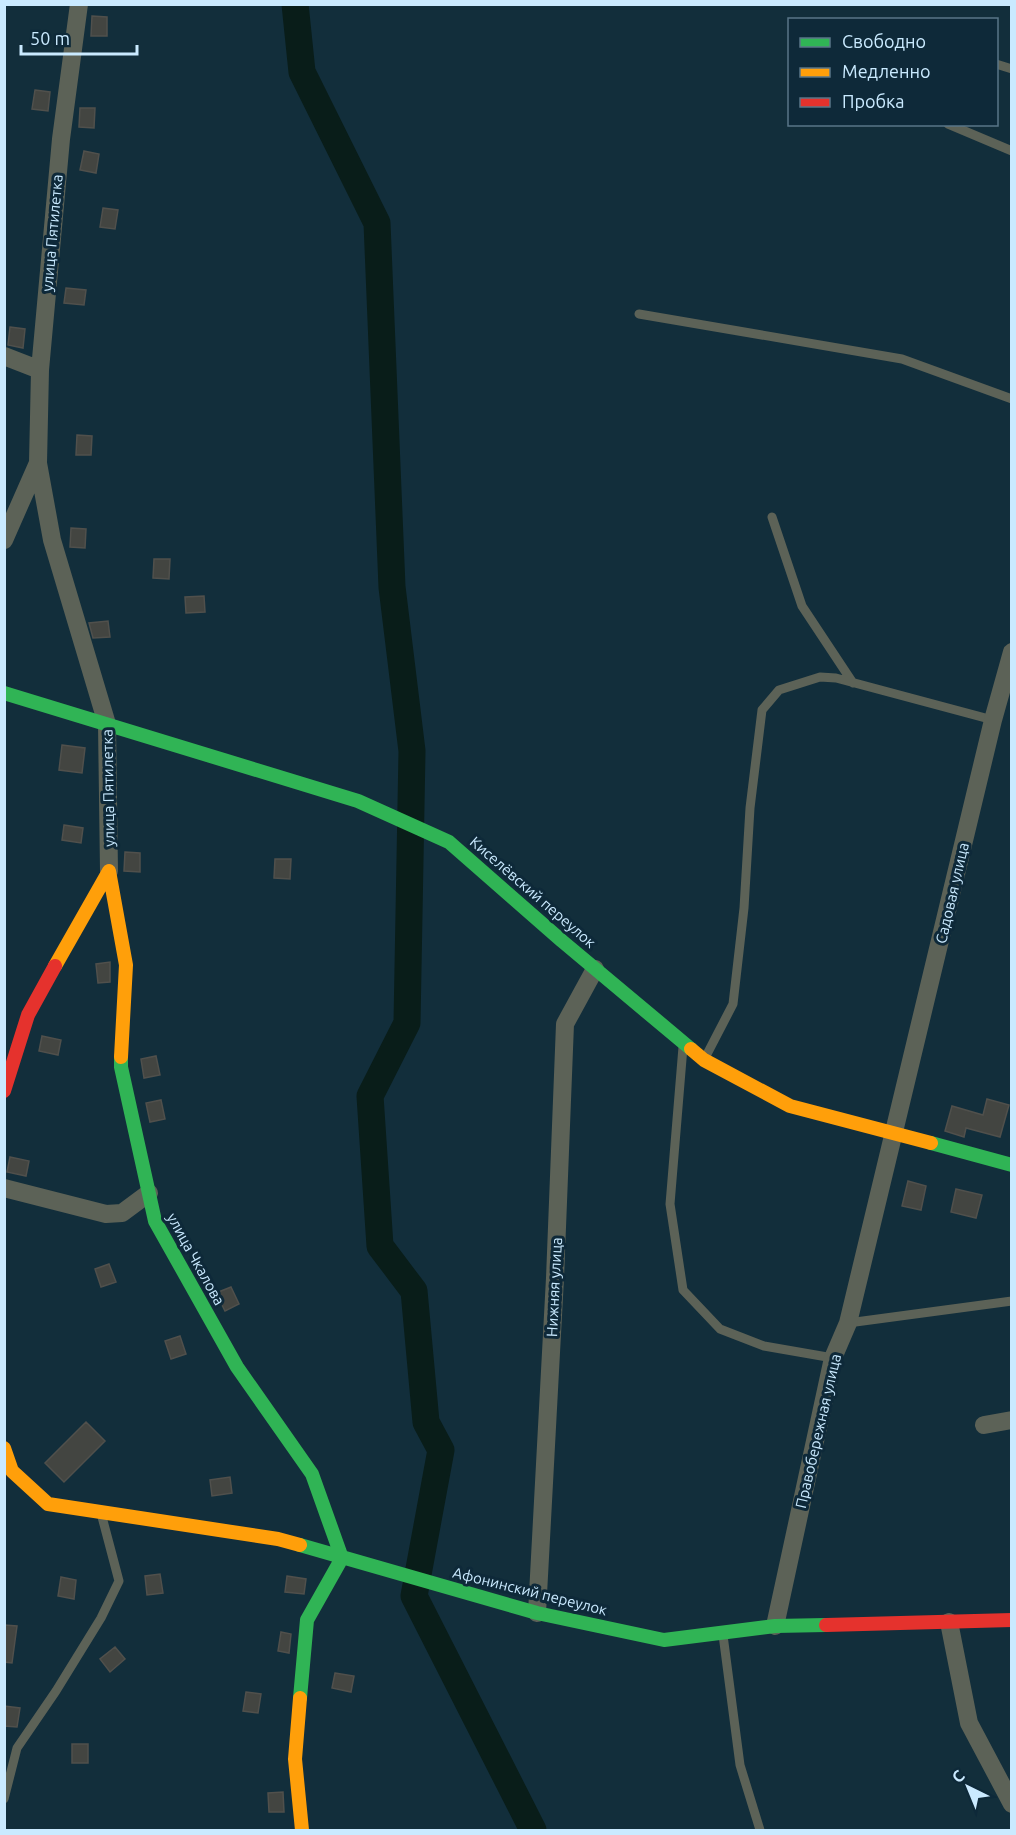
<svg xmlns="http://www.w3.org/2000/svg" width="1016" height="1835" font-family="Ubuntu,sans-serif">
<style>
.lines{fill:none;stroke-linecap:round;stroke-linejoin:round}
.river{stroke:#091d19;stroke-width:27}
.building{fill:#434541;stroke:#50504c;stroke-width:1.5}
.lane{stroke:#5c6257;stroke-width:9}
.street{stroke:#5c6257;stroke-width:18}
.fast{stroke:#30b455;stroke-width:14}
.slow{stroke:#ff9f0a;stroke-width:14}
.jam{stroke:#e5322d;stroke-width:14}
.labels{text-anchor:middle;dominant-baseline:central;stroke-width:6;stroke-linejoin:round;paint-order:stroke}
.street-label{font-size:15px;fill:#caeaff;stroke:#0e2939}
</style>
<rect width="100%" height="100%" fill="#122e3b"/>
<g class="lines">
<path class="river" d="M295 4 302 72 377 223 392 587 412 751 407 1023 370 1096 380 1246 414 1291 426 1422 441 1450 414 1596 533 1830"/>
</g>
<path class="building" d="M92 16 107 17V36H91Z
M35 90 50 92 48 111 32 109Z
M80 108H95L94 128 79 127Z
M84 151 99 154 96 173 80 170Z
M103 208 118 210 115 229 100 227Z
M66 288 86 290 84 305 64 303Z
M10 327 25 329 23 348 8 345Z
M77 435 92 436 91 455H76Z
M71 528 86 529 85 548 70 547Z
M154 559H170L169 579 153 578Z
M204 596 205 612 186 613 185 597Z
M108 621 110 637 93 638 89 623Z
M62 745 85 748 82 773 59 770Z
M64 825 83 828 81 843 62 840Z
M125 852 140 853V872L124 871Z
M275 859H291L290 879 274 878Z
M110 962V982L98 983 96 964Z
M42 1036 61 1040 58 1055 39 1051Z
M156 1056 160 1075 144 1078 141 1059Z
M987 1099 1009 1105 1000 1137 966 1128 964 1137 945 1131 952 1106 983 1115Z
M161 1100 165 1119 150 1122 146 1103Z
M10 1157 29 1161 26 1176 7 1172Z
M908 1181 926 1186 921 1210 902 1206Z
M956 1189 982 1195 976 1218 951 1212Z
M109 1264 116 1282 101 1287 95 1269Z
M231 1287 239 1304 225 1311 216 1293Z
M180 1336 186 1354 171 1359 165 1341Z
M86 1422 105 1441 64 1482 45 1463Z
M230 1477 232 1493 212 1496 210 1480Z
M160 1574 163 1593 147 1595 145 1576Z
M287 1576 306 1579 304 1594 285 1592Z
M61 1577 76 1580 74 1599 58 1596Z
M4 1625 17 1626 12 1663 4 1662Z
M281 1632 291 1634 289 1653 278 1651Z
M115 1647 125 1659 110 1672 100 1659Z
M335 1673 354 1676 351 1692 332 1688Z
M246 1692 261 1694 258 1713 243 1711Z
M4 1706 20 1708 17 1727 4 1726Z
M72 1744H88V1763H72Z
M283 1792 284 1812H269L268 1793Z"/>
<g class="lines">
<path class="lane" d="M996 64 1012 69
M948 124 1012 151
M639 314 902 359 1012 399
M772 517 802 606 853 683
M683 1047 670 1204 683 1290 720 1329 764 1346 833 1358
M705 1058 733 1004 744 908 750 808 762 710 779 690 820 677 836 678 993 720
M848 1323 1012 1301
M723 1635 740 1765 760 1830
M4 1799 17 1748 56 1691 101 1618 119 1581 101 1513"/>
<path class="street" d="M79 4 61 139 40 370 38 463 52 540 107 724 109 871
M4 356 40 370
M4 540 38 463
M4 1188 106 1214 122 1213 149 1193
M984 1425 1012 1420
M537 1613 555 1278 565 1024 595 969
M949 1622 969 1723 1012 1804
M775 1626 833 1358 848 1323 993 720 1012 652"/>
<path class="fast" d="M4 693 358 801 449 842 562 941 691 1049
M121 1057V1067L155 1221 237 1367 312 1474 342 1558 307 1620 300 1698
M931 1143 1012 1165
M300 1545 537 1613 664 1640 775 1626 826 1625"/>
<path class="slow" d="M55 966 109 871 126 965 121 1057
M691 1049 704 1060 790 1106 931 1143
M4 1448 12 1471 48 1504 278 1539 300 1545
M300 1698 295 1759 302 1830"/>
<path class="jam" d="M4 1091 28 1015 55 966
M826 1625 1012 1620"/>
</g>
<g class="labels">
<g class="street-label">
<text transform="translate(52 233) rotate(-85)">улица Пятилетка</text>
<text transform="translate(108 788) rotate(-91)">улица Пятилетка</text>
<text transform="translate(533 892) rotate(41)">Киселёвский переулок</text>
<text transform="translate(952 893) rotate(-77)">Садовая улица</text>
<text transform="translate(196 1259) rotate(61)">улица Чкалова</text>
<text transform="translate(554 1287) rotate(-87)">Нижняя улица</text>
<text transform="translate(818 1431) rotate(-77)">Правобережная улица</text>
<text transform="translate(530 1591) rotate(14)">Афонинский переулок</text>
</g>
</g>
<rect width="1016" height="1835" fill="none" stroke="#caeaff" stroke-width="12"/>
<rect x="788" y="18" width="210" height="108" fill="#0e2939" stroke="#597688" stroke-width="1.5"/>
<rect x="800" y="38" width="30" height="9" fill="#30b455" stroke="#597688" stroke-width="1.5"/>
<text x="842" y="48" font-size="18" fill="#caeaff">Свободно</text>
<rect x="800" y="68" width="30" height="9" fill="#ff9f0a" stroke="#597688" stroke-width="1.5"/>
<text x="842" y="78" font-size="18" fill="#caeaff">Медленно</text>
<rect x="800" y="98" width="30" height="9" fill="#e5322d" stroke="#597688" stroke-width="1.5"/>
<text x="842" y="108" font-size="18" fill="#caeaff">Пробка</text>
<g transform="translate(968 1787) rotate(317)" stroke="#0e2939" stroke-width="4.5" paint-order="stroke">
<path d="M0-4.5L10 22L0 15L-10 22Z" fill="#caeaff"/>
<text y="-9" font-size="16" font-weight="bold" text-anchor="middle" fill="#caeaff">С</text>
</g>
<path d="M21 45v9h116v-9" fill="none" stroke="#caeaff" stroke-width="3"/>
<text x="30" y="45" font-size="18" fill="#caeaff" stroke="#0e2939" stroke-width="4.5" paint-order="stroke">50 m</text>
</svg>
